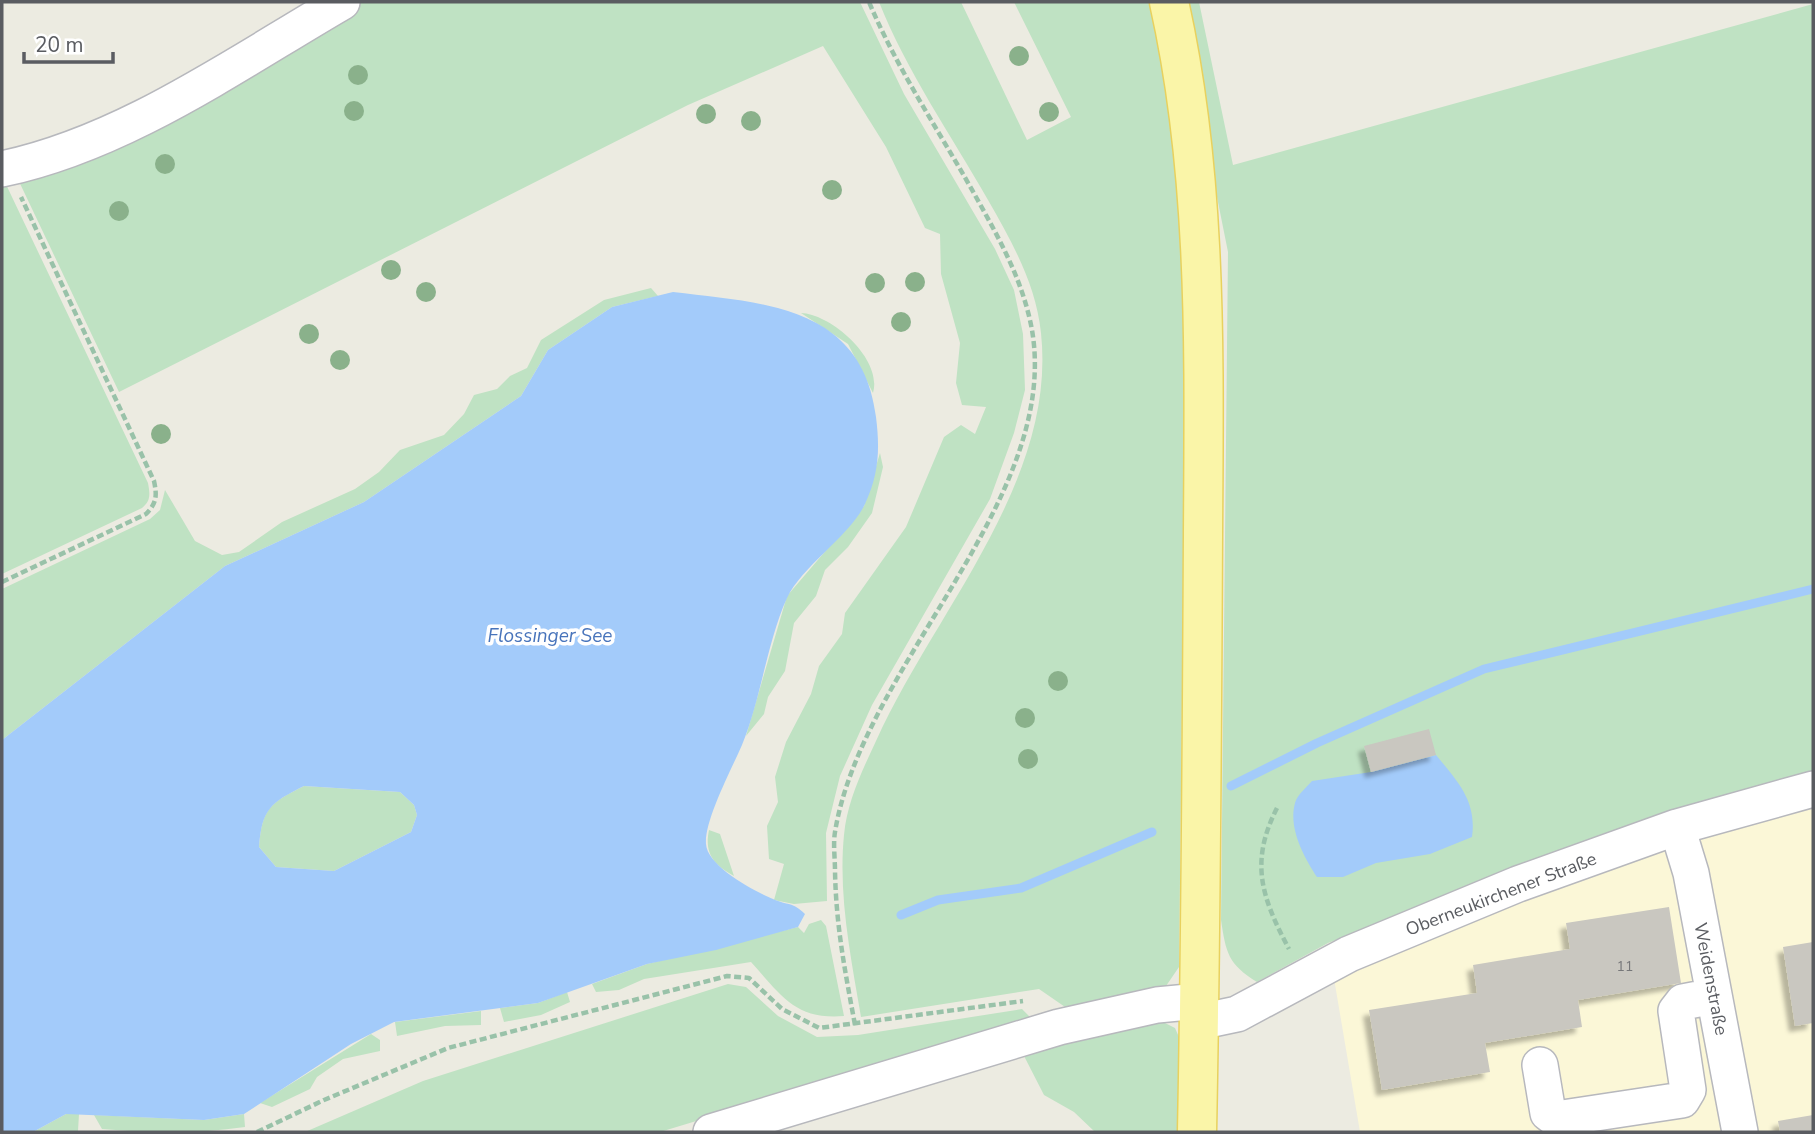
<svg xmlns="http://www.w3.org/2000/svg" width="1815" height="1134" font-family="'Nunito Sans',sans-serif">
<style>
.commercial{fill:#fbf7d7}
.green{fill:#bfe2c3}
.water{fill:#a3cbfa;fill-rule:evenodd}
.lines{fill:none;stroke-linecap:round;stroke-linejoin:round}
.stream{stroke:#a3cbfa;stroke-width:9}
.building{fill:#c9c7c0;filter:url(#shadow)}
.minor-casing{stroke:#b7b8bd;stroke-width:38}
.major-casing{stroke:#e8d15e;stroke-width:41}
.path{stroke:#99c2a9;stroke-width:4.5;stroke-dasharray:7 3.5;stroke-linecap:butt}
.minor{stroke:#fff;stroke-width:35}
.major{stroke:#faf5a8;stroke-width:38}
.tree{fill:#8ab18b}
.labels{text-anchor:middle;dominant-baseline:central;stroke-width:7;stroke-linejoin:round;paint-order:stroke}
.number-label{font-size:14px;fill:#767779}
.street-label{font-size:18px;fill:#5a5c61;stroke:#fff}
.water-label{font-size:19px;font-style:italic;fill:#4874bb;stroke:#fff}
</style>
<defs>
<filter id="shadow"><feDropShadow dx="-6" dy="6" stdDeviation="2" flood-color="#0004"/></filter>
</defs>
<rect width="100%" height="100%" fill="#ecebe1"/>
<path class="commercial" d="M1813 780V1132H1360L1328 943 1612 835Z"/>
<path class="green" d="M358 2H860L904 94 995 249 1014 290 1023 334 1025 390 1014 433 990 499 872 705 840 776 826 833 827 901 794 904 774 900 784 864 769 859 767 826 778 802 775 777 786 742 811 694 819 666 842 634 845 613 906 527 944 437 961 425 975 434 986 407 962 405 956 383 960 343 941 274 940 234 925 228 886 147 823 46 688 105 119 392 15 173Z
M879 2H961L1027 140 1071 117 1014 2H1152L1166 70 1187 257 1179 967 1166 986 1144 997 1068 1009 1039 989 861 1017C851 957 838 896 844 835 847 802 862 771 876 741 934 612 1057 482 1041 333 1036 284 1012 242 988 200 951 135 907 72 879 2Z
M1186 2H1199L1233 165 1813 4V780L1612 835 1328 943 1257 982C1228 964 1226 953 1221 920L1228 252 1210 162Z
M2 176 148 483C150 494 151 501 142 508L2 574Z
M651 288 658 296 612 307 548 350 521 396 364 502 225 566 2 740V589L150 519 160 510 165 490 195 541 222 555 239 552 282 522 355 489 379 472 400 450 444 435 464 414 474 395 497 389 510 376 527 368 541 340 604 300Z
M801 313C831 314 883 359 873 393L848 344Z
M880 453 883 467 872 513 848 547 825 570 816 596 794 623 785 671 768 697 764 714 746 736 787 596 864 506Z
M304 786 400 792 414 805 417 815 411 832 334 871 276 867 259 847C262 808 270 803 304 786Z
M709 830 720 834 734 876C714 865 704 854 709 830Z
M821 920 826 926 844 1016C795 1020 781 995 751 962L644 979 619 990 596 992 592 984 647 964 798 927 804 933 809 924Z
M728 984 746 987 778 1016 817 1037 858 1035 1022 1009 1032 1019 660 1132H305L423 1081Z
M567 992 570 1002 541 1015 504 1022 500 1008 538 1003Z
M481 1011V1025L445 1026 397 1036 395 1022Z
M1159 1020 1175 1028 1182 1044V1132H1095L1074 1112 1044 1095 1023 1054Z
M371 1034 380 1040V1051L343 1059 317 1077 310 1089 272 1107 260 1103Z
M66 1114H79L78 1131 33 1132Z
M244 1114 245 1127C198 1134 149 1133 102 1129L94 1115 204 1120Z"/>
<path class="water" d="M673 292C763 303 862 305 876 417 880 449 879 474 865 504 850 536 802 566 787 598 767 642 761 699 742 745 732 768 704 821 706 844 707 866 754 891 773 899 788 906 792 901 805 914L798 927 716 950 647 964 538 1003 394 1022 351 1044 244 1114 204 1120 66 1114 33 1132H2V740L225 566 364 502 521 396 548 350 612 307ZM304 786 400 792 414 805 417 815 411 832 334 871 276 867 259 847C262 809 270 803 304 786Z
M1436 755C1458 782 1477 801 1472 837L1430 854 1376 863 1343 877H1317C1304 857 1288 828 1295 803 1297 795 1307 787 1312 781L1371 772Z"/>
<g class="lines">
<path class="stream" d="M1231 786 1317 743 1484 669 1813 589
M901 915 938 900 1021 888 1152 832"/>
</g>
<path class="building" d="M1429 729 1436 755 1371 772 1364 746Z
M1669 907 1681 983 1578 1000 1582 1027 1485 1043 1490 1072 1382 1090 1369 1010 1477 993 1473 965 1570 949 1566 923Z
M1813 942V1023L1795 1026 1783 947Z
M1813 1115V1132H1780L1778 1121Z"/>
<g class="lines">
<defs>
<path id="minor" d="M2 169C125 143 235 64 342 2
M1677 827 1691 873 1740 1132
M1199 1022 1237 1014 1349 954 1518 884 1677 827 1813 789
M1540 1065 1548 1113 1556 1119 1682 1100 1688 1090 1676 1011 1683 1002 1714 996
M711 1132 1059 1027 1157 1005 1199 1001"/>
<path id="major" d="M1169 2C1208 176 1204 357 1203 535 1202 734 1201 933 1197 1132"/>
</defs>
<use href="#minor" class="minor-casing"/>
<use href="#major" class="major-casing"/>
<path class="path" d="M2 582 146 514C157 503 157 495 154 481L21 197
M1277 808C1249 863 1262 898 1289 949
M855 1025C845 971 836 926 835 871 835 858 833 844 835 832 862 666 1061 500 1032 330 1023 281 1000 240 976 197 940 132 898 71 869 2
M257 1132 324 1100 448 1048 727 976 749 978 782 1009 819 1028 1023 1001"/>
<use href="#minor" class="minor"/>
<use href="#major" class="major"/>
</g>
<g class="tree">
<circle cx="1019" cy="56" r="10"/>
<circle cx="358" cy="75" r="10"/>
<circle cx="354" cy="111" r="10"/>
<circle cx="1049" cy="112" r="10"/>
<circle cx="706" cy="114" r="10"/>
<circle cx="751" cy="121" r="10"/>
<circle cx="165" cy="164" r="10"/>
<circle cx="832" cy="190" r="10"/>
<circle cx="119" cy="211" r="10"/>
<circle cx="391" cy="270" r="10"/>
<circle cx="915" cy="282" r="10"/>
<circle cx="875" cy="283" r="10"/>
<circle cx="426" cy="292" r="10"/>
<circle cx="901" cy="322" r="10"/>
<circle cx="309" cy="334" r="10"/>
<circle cx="340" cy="360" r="10"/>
<circle cx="161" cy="434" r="10"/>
<circle cx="1058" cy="681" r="10"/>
<circle cx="1025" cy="718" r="10"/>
<circle cx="1028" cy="759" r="10"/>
</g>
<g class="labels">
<g class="number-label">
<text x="1625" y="966">11</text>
</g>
<g class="street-label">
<text transform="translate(1501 894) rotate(-21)">Oberneukirchener Straße</text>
<text transform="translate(1711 979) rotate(79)">Weidenstraße</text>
</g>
<g class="water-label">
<text x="550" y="636">Flossinger See</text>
</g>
</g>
<rect width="1815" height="1134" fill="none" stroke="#5a5c61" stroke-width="7"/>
<path d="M24 52v10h89v-10" fill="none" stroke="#5a5c61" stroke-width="3.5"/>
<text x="35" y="52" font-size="21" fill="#5a5c61" stroke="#ffffff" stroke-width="5" paint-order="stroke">20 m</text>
</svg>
